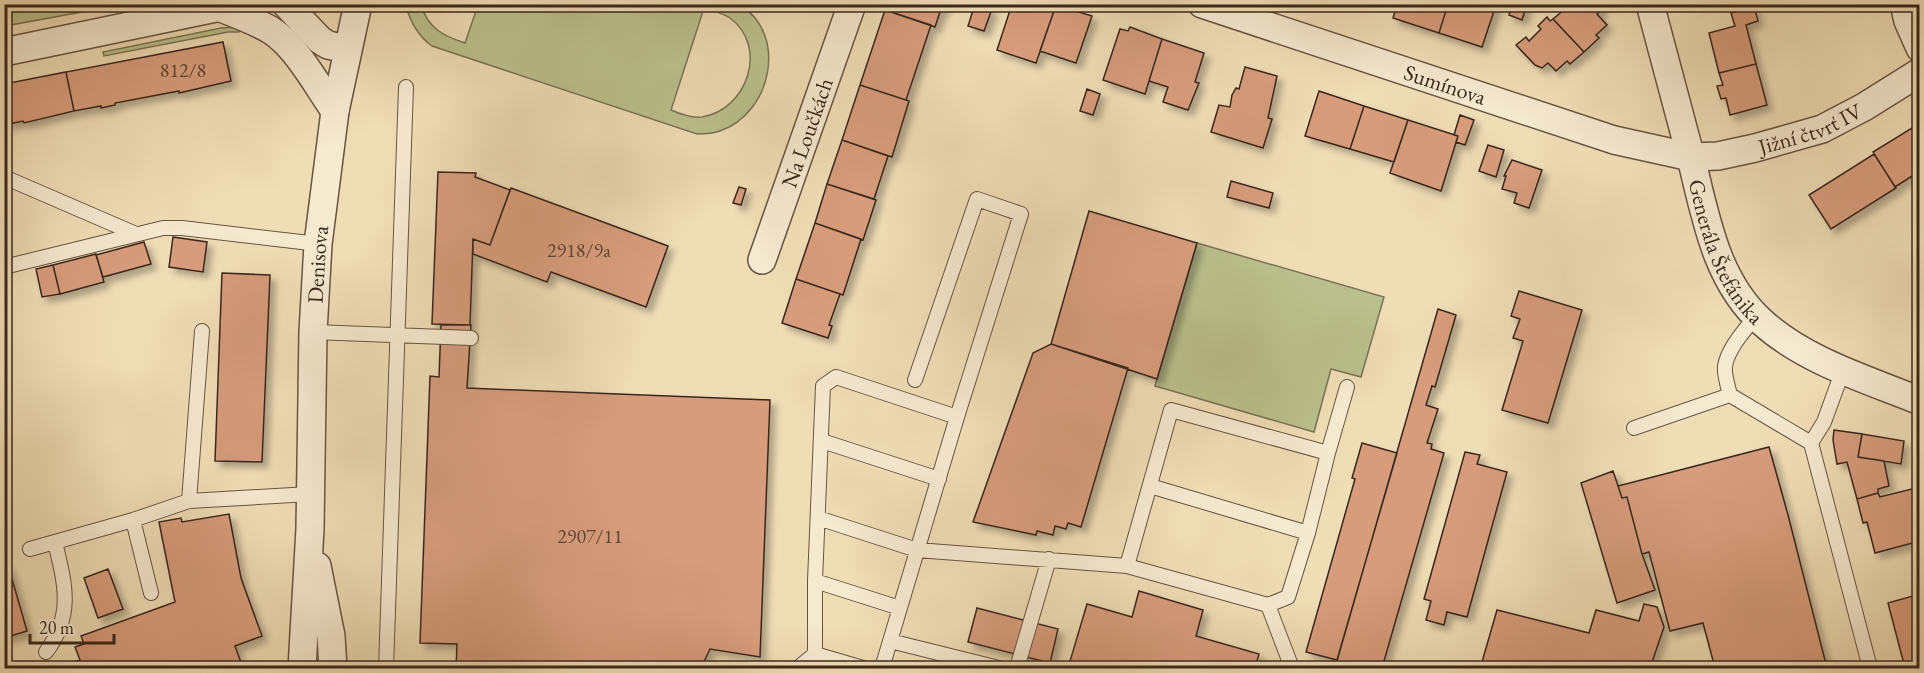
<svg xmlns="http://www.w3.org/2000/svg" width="1924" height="673" font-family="'EB Garamond',serif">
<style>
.green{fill:#bac08d;stroke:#7a7454;stroke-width:1.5;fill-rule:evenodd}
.building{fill:#d69c7b;stroke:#3a281b;stroke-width:1.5;filter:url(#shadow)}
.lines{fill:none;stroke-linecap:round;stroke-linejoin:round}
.service-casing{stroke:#675542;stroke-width:16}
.minor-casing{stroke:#675542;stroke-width:30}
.service{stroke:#f5e9d0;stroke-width:14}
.minor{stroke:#f5e9d0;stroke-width:27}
.labels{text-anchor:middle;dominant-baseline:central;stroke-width:4.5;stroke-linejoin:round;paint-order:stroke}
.number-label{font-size:20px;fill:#614533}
.street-label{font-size:22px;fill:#3a281b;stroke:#f5e9d0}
</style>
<defs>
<filter id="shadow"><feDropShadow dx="5.5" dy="5.5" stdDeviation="3" flood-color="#0004"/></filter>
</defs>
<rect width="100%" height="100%" fill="#efddb6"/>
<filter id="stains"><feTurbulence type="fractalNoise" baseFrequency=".00333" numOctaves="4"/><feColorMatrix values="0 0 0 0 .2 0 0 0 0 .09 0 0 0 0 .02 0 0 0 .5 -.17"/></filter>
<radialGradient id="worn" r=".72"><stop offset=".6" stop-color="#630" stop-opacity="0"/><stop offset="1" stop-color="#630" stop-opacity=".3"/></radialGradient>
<path class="green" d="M5 4H120V5L5 26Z
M406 5H421C428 28 443 36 465 43L478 5H740C788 34 772 113 720 131 712 134 704 134 697 134L432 46C417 35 410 22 406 5ZM704 8C713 11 723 13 730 18 769 47 747 110 702 117 691 118 680 114 671 110Z
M240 27 239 32H228L104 56 103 52 221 28Z
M1197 243 1384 297 1361 377 1331 369 1314 432 1155 386Z"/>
<path class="building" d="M887 4H945L943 10 941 9 935 27 885 10Z
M975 4 992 9 984 31 968 26Z
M1012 4 1056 5 1036 63 997 50Z
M1397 4H1448L1439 33 1393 18Z
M1448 4 1496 5 1482 47 1439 33Z
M1512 4H1527L1522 20 1509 15Z
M1571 4H1601L1603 9 1597 14 1607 25 1596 35 1599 38 1584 52 1553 19Z
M1056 5 1092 16 1076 63 1040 51Z
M1754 6 1758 21 1746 25 1756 64 1719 73 1709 33 1735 26 1731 13Z
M885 10 931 25 906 100 860 85Z
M1547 17 1550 21 1553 19 1584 52 1570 64 1567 61 1556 71 1548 63 1542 68 1535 65 1516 45 1526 37 1529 41 1541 29 1538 26Z
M1130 27 1162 39 1145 94 1103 80 1120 29 1128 31Z
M1162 39 1204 53 1195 82 1199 83 1188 110 1163 102 1168 87 1149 81Z
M223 42 231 81 179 93V91L115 103V105L101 108V106L74 111 66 72Z
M1756 64 1767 105 1730 115 1726 98 1721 99 1717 86 1723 85 1719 73Z
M1245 67 1277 76 1268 118 1272 119 1263 148 1211 132 1219 105 1230 107 1232 95 1236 88 1239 89Z
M66 72 74 111 24 123 23 121 4 125V84Z
M860 85 909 101 892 157 842 140Z
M1087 89 1100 94 1093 115 1080 111Z
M1319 91 1364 106 1350 149 1305 136Z
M1364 106 1408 120 1394 162 1350 149Z
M1460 115 1474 120 1465 145 1456 142 1458 136 1454 135Z
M1408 120 1458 136 1441 191 1390 173Z
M1920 123V171L1895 187 1873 152Z
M842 140 888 156 874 199 827 184Z
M1488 145 1504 150 1496 177 1479 171Z
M1874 154 1896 188 1831 229 1809 195Z
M1512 160 1542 170 1529 208 1514 203 1517 193 1502 189 1506 176H1504Z
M438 172 476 173 475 177 510 190 490 245 473 239 470 325 432 324Z
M1231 181 1273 193 1269 208 1227 197Z
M827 184 876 200 863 240 815 223Z
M739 187 746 189 741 205 733 203Z
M511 188 668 246 646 307 551 272 547 282 473 254V239L490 245Z
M1089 211 1197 243 1157 379 1051 344Z
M815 223 861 239 843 295 796 279Z
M173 237 207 242 203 272 169 267Z
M144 242 151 264 103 277 96 255Z
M96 254 104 282 60 294 53 265Z
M53 265 60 294 42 297 36 269Z
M222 273 270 275 262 462 215 461Z
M796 279 840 294 829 325 832 326 828 338 782 323Z
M1519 291 1582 310 1548 423 1502 410 1523 341 1513 338 1520 319 1511 316Z
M1438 309 1456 315 1435 387 1432 386 1426 405 1438 409 1427 443 1432 444 1431 449 1444 453 1382 668H1335Z
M441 325H471L467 388 770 400 760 657 710 649 703 664 710 668H456L457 644 420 643 430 376 439 377Z
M1051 344 1128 368 1081 527 1068 523 1066 529 1055 526 1053 535 1037 531 1036 535 973 522 1033 353Z
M1834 430 1862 434 1858 457 1884 461 1889 486 1878 489V493L1857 499 1847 462 1837 464 1833 440Z
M1862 434 1904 441 1901 464 1858 457Z
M1362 443 1397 453 1337 660 1306 652 1355 479 1352 478Z
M1769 447 1788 515 1827 668H1715L1703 623 1670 631 1649 552 1642 554 1627 497 1622 498 1618 486Z
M1465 452 1480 455 1477 464 1507 472 1467 617 1447 612 1444 625 1426 620 1431 601 1424 599Z
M1613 471 1622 498 1627 497 1642 554 1655 590 1617 603 1581 483Z
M1920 487V541L1875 553 1867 522 1863 523 1857 499 1878 493 1880 497Z
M229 514 241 578 262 636 235 646 243 668H56L80 660 75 647 84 644 81 636 175 602 159 522 181 518 182 522Z
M8 565 27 631 4 638V566Z
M108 569 123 609 98 618 84 578Z
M1139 591 1203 610 1196 636 1259 654 1255 668H1068L1087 604 1132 617Z
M1920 594V668H1905L1888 603Z
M1644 604 1657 607 1664 627 1650 668H1505L1482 662 1497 610 1589 633 1596 610 1639 621Z
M977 608 1058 629 1050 663 968 642Z"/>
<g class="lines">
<defs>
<path id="service" d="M4 177 136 234
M4 267 163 228H182L318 244
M313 332 471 338
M1843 370 1824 422 1811 443 1870 668
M1730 395 1811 443
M1634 428 1730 395C1728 386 1724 375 1725 366 1728 348 1745 330 1756 316
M822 441 939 479
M1328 453 1347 387
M1150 486 1308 533
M189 501 202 331
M818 518 917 550 1127 566 1171 410 1328 453 1308 533 1288 597 1268 605 1127 566
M133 520 151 593
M30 549 133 520 189 501 310 494
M815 581 900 608
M1268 605 1292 668
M890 641 999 668
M46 652C74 615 65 584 55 542
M815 654 863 668
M386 668 406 87
M798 668 815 654V581L823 386 836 377 957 417
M882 668 957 417 1021 214 977 199 915 380
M1017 668 1049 559"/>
<g id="minor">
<path d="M286 4 320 40 328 45 347 49"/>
<path id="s1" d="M1202 4 1614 140 1691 157 1718 156 1755 148 1822 129 1864 107 1920 72"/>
<path id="s2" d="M1650 4C1663 54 1677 104 1690 154 1705 212 1714 279 1762 322 1805 361 1866 379 1920 401"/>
<path d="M1904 4 1908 21 1920 48"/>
<path d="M221 8C238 15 256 21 272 31 297 47 318 87 335 111"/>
<path d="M4 52 235 4"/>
<path id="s3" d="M762 260 852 4"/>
<path d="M317 566 331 636 333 668"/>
<path id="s4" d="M302 668 310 529 313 332 318 244 335 111 358 4"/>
</g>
</defs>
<use href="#service" class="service-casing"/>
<use href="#minor" class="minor-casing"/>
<use href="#service" class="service"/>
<use href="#minor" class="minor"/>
</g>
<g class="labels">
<g class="number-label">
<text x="183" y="70">812/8</text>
<text x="579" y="250">2918/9a</text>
<text x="590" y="536">2907/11</text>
</g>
<g class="street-label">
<text stroke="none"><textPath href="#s1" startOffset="256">Sumínova</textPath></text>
<text stroke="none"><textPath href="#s1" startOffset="636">Jižní čtvrť IV</textPath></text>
<text stroke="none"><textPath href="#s3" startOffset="135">Na Loučkách</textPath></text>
<text stroke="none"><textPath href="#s2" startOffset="260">Generála Štefánika</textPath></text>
<text stroke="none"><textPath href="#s4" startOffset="404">Denisova</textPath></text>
</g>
</g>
<rect width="1924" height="673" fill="none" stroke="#efddb6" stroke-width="24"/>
<rect x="6" y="6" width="1912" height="661" fill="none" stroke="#3a281b" stroke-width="3"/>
<rect x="12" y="12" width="1900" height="649" fill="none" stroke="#3a281b" stroke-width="1.5"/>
<path d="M30 634v9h84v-9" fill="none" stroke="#3a281b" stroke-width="3"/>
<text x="39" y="634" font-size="18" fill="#3a281b" stroke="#f5e9d0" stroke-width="4.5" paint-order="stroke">20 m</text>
<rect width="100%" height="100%" filter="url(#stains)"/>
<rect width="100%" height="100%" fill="url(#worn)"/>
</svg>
